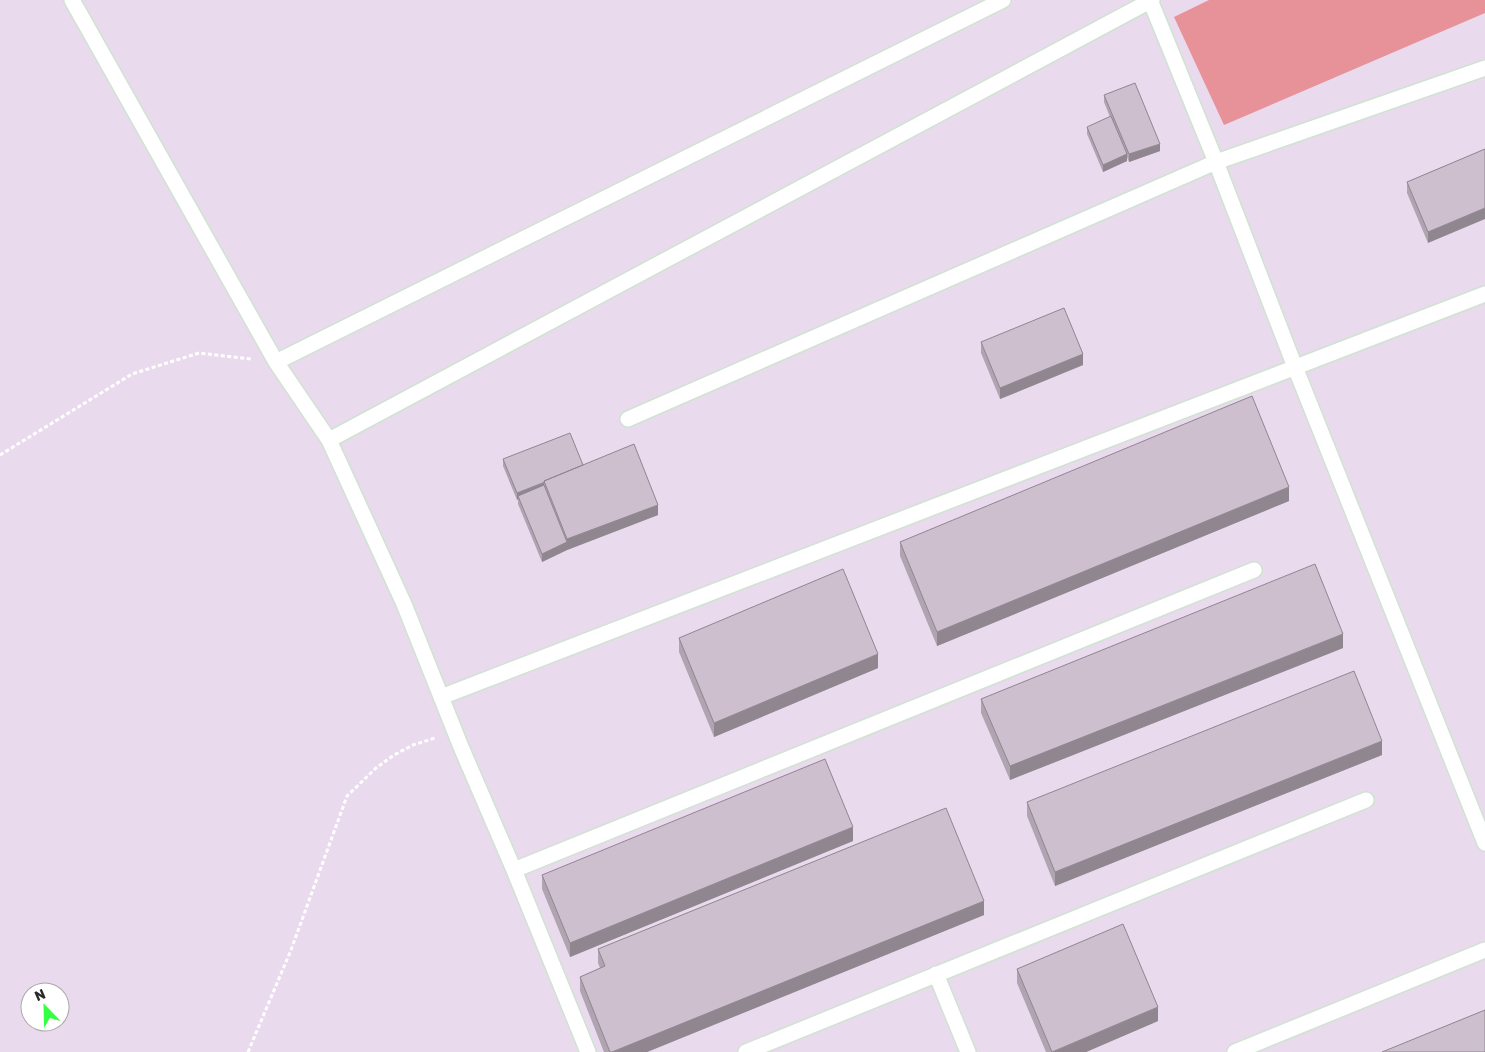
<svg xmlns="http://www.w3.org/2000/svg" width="1485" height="1052" font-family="Rubik,sans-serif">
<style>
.green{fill:#e79299}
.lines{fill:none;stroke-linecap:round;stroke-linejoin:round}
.service-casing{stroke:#cfe3d0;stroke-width:18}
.path{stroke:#fff;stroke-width:3;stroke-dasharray:4 2.5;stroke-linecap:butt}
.service{stroke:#fff;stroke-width:15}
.wall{fill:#b0a4b1}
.shaded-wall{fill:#908690}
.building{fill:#cdbfce;stroke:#908690}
</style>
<rect width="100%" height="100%" fill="#e9daed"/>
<path class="green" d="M1209 0H1485V13L1224 125 1174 17Z"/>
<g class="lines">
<defs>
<path id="service" d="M72 0 276 362 329 440 404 604 461 747 514 870 588 1052
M1150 0 1216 162 1295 367 1485 843
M276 362 1003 0
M628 419 1216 162 1485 68
M329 440 1152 0
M441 697 1485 294
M514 870 1254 570
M936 974 968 1052
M746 1052 1366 800
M1235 1052 1485 950"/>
</defs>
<use href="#service" class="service-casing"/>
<path class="path" d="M0 455 132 374 199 353 251 359
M248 1052 291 950 347 796 376 768 394 755 413 745 435 738"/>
<use href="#service" class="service"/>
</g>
<path class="wall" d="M1104 95 1160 151 1129 162 1127 157V161L1103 172 1087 134V127L1110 117 1104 102Z
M1485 149 1428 243 1407 193V182Z
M981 342 1083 365 1000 399 981 353Z
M503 459 583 465 658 515 567 550 542 562 518 504V499L517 500 503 466Z
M1289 501 937 646 900 556V542Z
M679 638 878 668 714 737 679 652Z
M1343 648 1010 780 981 713V699Z
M1382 755 1055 886 1027 816V802Z
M853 841 570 957 542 889V875Z
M984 915 647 1052H604L580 991V977L600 968 598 963V949Z
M1017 969 1158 1021 1086 1052H1046L1017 983Z"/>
<path class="shaded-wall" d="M1160 144V151L1129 162V154Z
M1127 154V161L1103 172V165Z
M1485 208V219L1428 243V232Z
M1083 354V365L1000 399V388Z
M544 483V490L518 496V499L517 500V493Z
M1289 487V501L937 646V632Z
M658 505V515L567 550V539Z
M567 542V550L542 562V554Z
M1343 634V648L1010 780V766Z
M878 654V668L714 737V723Z
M1382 741V755L1055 886V872Z
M853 827V841L570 957V943Z
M984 901V915L647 1052H612Z
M1158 1007V1021L1086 1052H1053Z"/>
<path class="building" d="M1135 83 1160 144 1129 154 1104 95Z
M1111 116 1127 154 1103 165 1087 127Z
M1485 149V208L1428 232 1407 182Z
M1064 308 1083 354 1000 388 981 342Z
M1252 396 1289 487 937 632 900 542Z
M570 433 583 465 544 481 545 482 517 493 503 459Z
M634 444 658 505 567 539 544 481Z
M544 485 567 542 542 554 518 496Z
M1315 564 1343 634 1010 766 981 699Z
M843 569 878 654 714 723 679 638Z
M1354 671 1382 741 1055 872 1027 802Z
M825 759 853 827 570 943 542 875Z
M946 808 984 901 612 1052H610L580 977 605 966 598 949Z
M1123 924 1158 1007 1052 1052 1017 969Z
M1485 1010V1052H1382Z"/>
<g transform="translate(45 1007) rotate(337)"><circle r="24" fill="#ffffff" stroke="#a9a9a9"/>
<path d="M0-4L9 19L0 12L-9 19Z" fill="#34ff42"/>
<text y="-8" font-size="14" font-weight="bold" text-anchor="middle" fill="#292929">N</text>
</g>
</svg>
